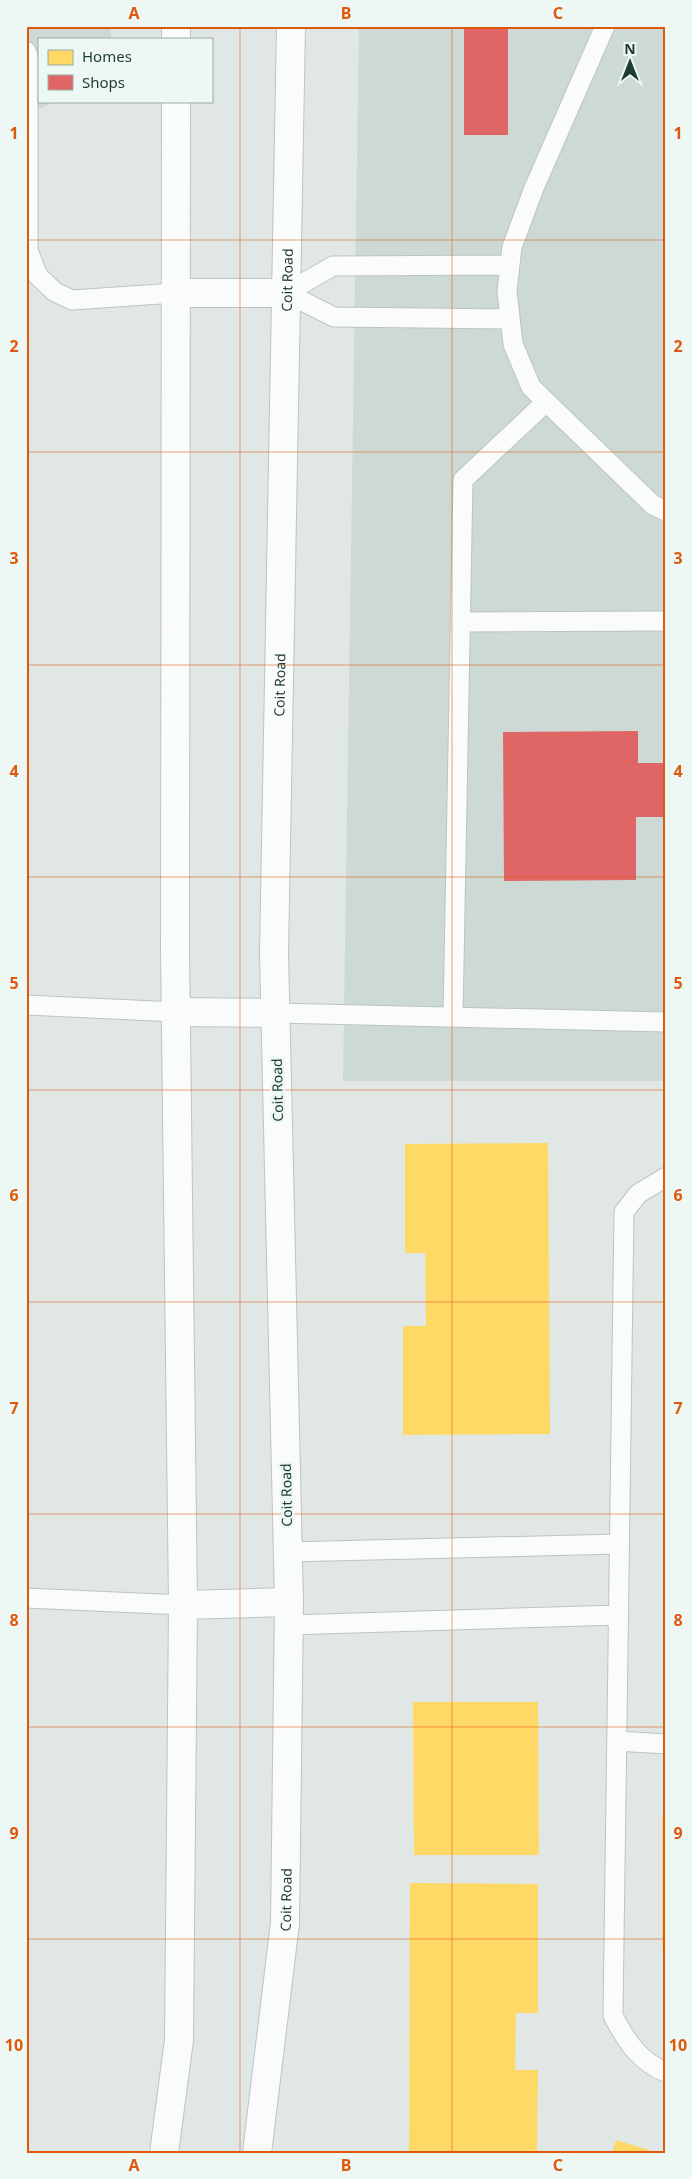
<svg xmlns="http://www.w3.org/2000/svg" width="692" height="2179" font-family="'Noto Sans',sans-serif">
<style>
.built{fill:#cdd9d4}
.homes{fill:#ffd966}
.shops{fill:#e06666}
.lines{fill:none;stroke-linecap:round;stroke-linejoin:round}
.lane-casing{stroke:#bdc4c1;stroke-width:21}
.secondary-casing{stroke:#bcc5c2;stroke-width:30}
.lane{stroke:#fafbfb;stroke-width:19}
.secondary{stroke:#fafbfb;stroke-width:28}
.grid{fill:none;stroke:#de580e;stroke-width:1;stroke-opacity:0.55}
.labels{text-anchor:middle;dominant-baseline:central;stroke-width:5;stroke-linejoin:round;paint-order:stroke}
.street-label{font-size:14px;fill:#1e3b34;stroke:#edf7f3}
.neatline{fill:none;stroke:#de580e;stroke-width:2}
.grid-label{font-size:16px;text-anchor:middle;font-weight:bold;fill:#de580e}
</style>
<rect width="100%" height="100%" fill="#e0e7e4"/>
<path class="built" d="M26 26H111V39H39V101H56L26 115Z
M359 26H666V1081H343Z"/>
<path class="homes" d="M548 1143 550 1434 403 1435V1326H426L425 1253H405V1144Z
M413 1702H538L539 1855H414Z
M662 1815H666V1950H662Z
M410 1883 538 1884V2013H516L515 2070H538L537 2153H409Z
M616 2140 655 2152V2153H612Z"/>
<path class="shops" d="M464 26H508V135H464Z
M638 731V763H666V817H636V880L504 881 503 732Z"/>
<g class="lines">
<defs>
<path id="lane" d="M605 26 534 188 512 247 507 291 513 344 531 387 653 505 666 511
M26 51 28 56V250L38 276 55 292 72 300 175 293
M286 293 333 266 510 265
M286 293 334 317 510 319
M460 622 666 621
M26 1005 176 1012
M276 1013 666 1022
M453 1017 463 480 546 402
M666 1177 638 1194 624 1212 613 2016C626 2040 639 2062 666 2072
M287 1552 619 1544
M26 1598 183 1605
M289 1625 619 1615
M617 1741 666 1744"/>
<g id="secondary">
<path d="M176 39V26"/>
<path d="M175 293H286"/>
<path d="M176 1012 276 1013"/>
<path d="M183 1605 289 1602"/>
<path d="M164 2153 179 2040 183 1605 175 948 176 101"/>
<path id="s1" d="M257 2153 285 1923 289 1602 274 953 291 26"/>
</g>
</defs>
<use href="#lane" class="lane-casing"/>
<use href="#secondary" class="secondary-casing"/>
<use href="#lane" class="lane"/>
<use href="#secondary" class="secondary"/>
</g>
<path class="grid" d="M240 26V2153M452 26V2153M26 240H666M26 452H666M26 665H666M26 877H666M26 1090H666M26 1302H666M26 1514H666M26 1727H666M26 1939H666"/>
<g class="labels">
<g class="street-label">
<text stroke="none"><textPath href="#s1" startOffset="1875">Coit Road</textPath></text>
<text stroke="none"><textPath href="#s1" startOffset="1470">Coit Road</textPath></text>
<text transform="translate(277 1090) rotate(-91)">Coit Road</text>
<text transform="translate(286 1495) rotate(-91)">Coit Road</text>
<text stroke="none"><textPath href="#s1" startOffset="255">Coit Road</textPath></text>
</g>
</g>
<rect width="692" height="2179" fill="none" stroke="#edf7f3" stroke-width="55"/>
<rect x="38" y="38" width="175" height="65" fill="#edf7f3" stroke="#9aaca7"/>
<rect x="48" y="50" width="25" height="15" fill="#ffd966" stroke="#9aaca7"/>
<text x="82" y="62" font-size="15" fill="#1e3b34">Homes</text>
<rect x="48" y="75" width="25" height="15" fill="#e06666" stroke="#9aaca7"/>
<text x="82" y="88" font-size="15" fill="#1e3b34">Shops</text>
<g transform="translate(630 62)" stroke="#edf7f3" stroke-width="4" paint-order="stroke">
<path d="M0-4L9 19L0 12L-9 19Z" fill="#1e3b34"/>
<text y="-8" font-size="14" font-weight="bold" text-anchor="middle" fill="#1e3b34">N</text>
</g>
<rect x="28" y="28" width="636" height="2124" class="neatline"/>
<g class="grid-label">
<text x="134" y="19">A</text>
<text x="346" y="19">B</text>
<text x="558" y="19">C</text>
<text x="14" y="139">1</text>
<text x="678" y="139">1</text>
<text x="14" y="352">2</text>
<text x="678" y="352">2</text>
<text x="14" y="564">3</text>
<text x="678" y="564">3</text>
<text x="14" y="777">4</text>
<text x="678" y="777">4</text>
<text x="14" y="989">5</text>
<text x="678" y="989">5</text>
<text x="14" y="1201">6</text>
<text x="678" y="1201">6</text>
<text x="14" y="1414">7</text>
<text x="678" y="1414">7</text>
<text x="14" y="1626">8</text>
<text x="678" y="1626">8</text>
<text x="14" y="1839">9</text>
<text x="678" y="1839">9</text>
<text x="14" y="2051">10</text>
<text x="678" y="2051">10</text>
<text x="134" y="2171">A</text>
<text x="346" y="2171">B</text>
<text x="558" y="2171">C</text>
</g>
</svg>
